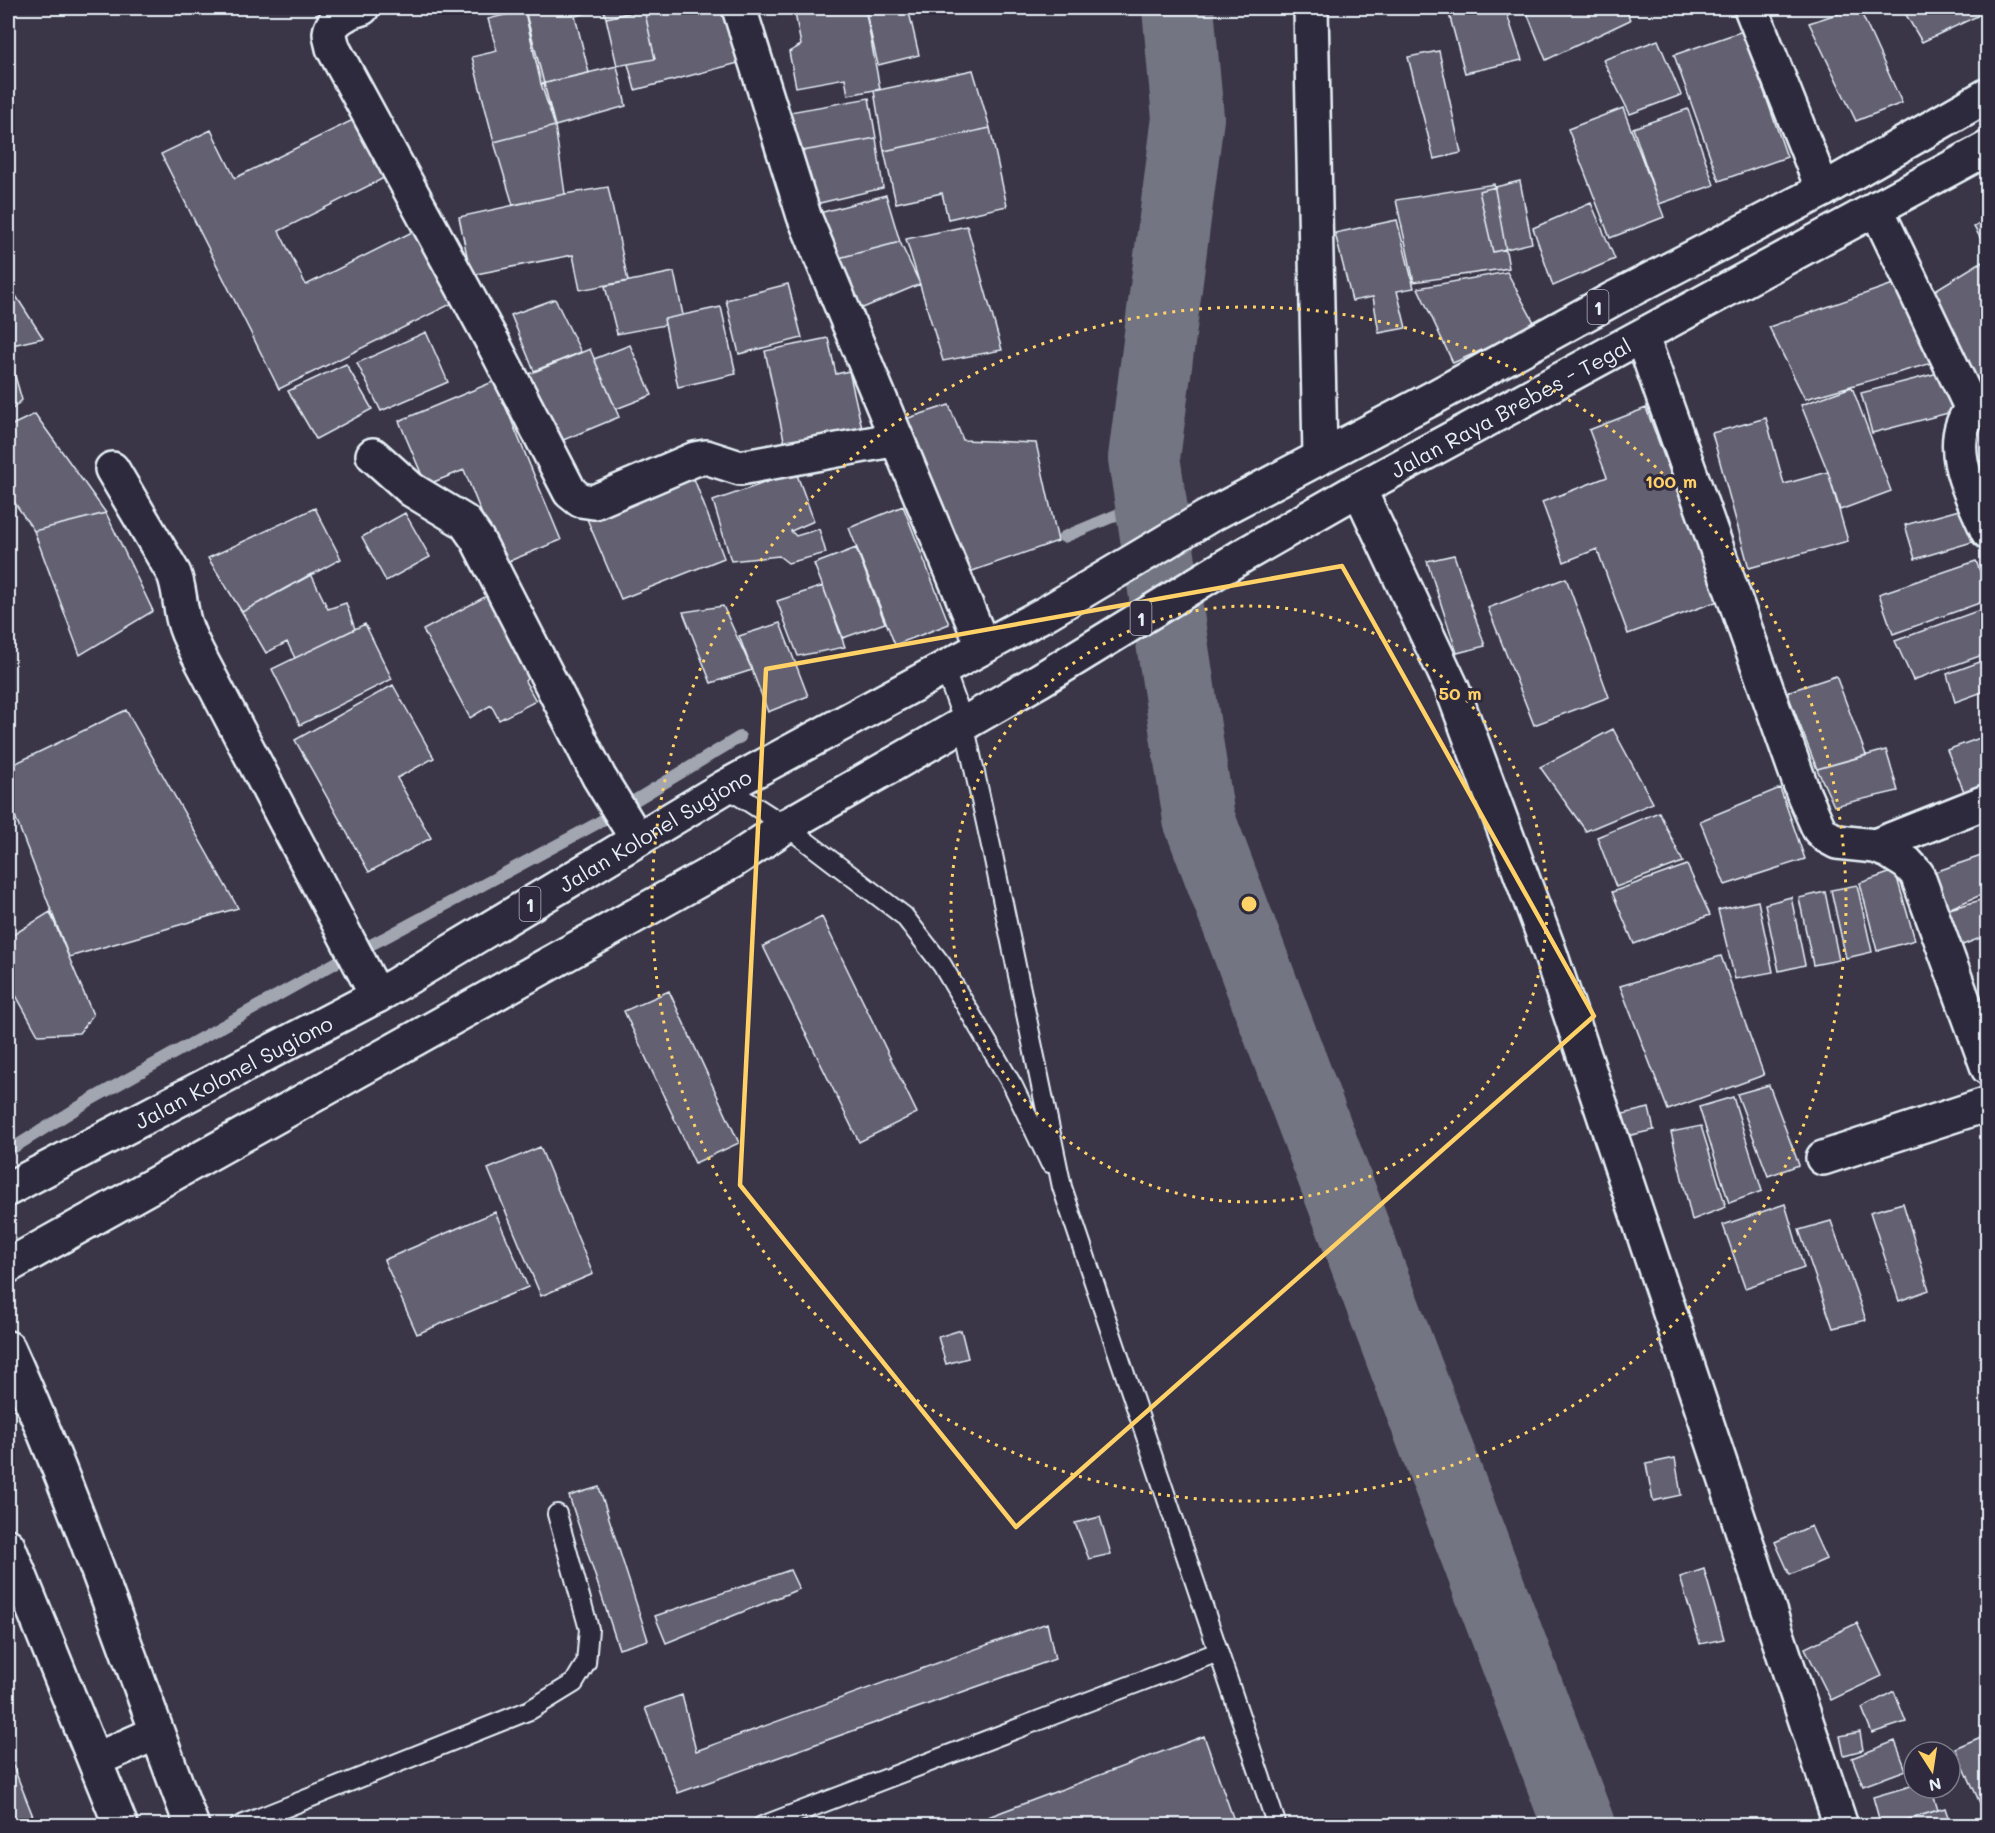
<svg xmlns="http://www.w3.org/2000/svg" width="1995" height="1833" font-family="Mali,sans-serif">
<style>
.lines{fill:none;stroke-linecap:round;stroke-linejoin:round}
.stream{stroke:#a2a6b1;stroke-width:12}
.river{stroke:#737482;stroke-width:72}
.building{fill:#636171;stroke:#e8f1f8;stroke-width:1.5}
.service-casing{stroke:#e8f1f8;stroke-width:22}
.minor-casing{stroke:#e8f1f8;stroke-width:38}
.secondary-casing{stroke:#e8f1f8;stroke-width:38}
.trunk-casing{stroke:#e8f1f8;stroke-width:38}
.service{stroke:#2f2a3d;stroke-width:18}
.minor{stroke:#2f2a3d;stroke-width:33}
.secondary{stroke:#2f2a3d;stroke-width:33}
.trunk{stroke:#2f2a3d;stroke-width:33}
.marked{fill:none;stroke:#ffd166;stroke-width:4.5;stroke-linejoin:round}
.ring{fill:none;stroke:#ffd166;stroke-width:3;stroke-dasharray:3 6}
.labels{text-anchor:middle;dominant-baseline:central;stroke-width:6;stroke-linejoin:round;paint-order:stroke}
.shield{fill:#2f2a3d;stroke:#b0b5c0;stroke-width:1.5}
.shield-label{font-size:20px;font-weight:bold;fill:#e8f1f8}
.street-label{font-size:21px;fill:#e8f1f8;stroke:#2f2a3d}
.centre{fill:#ffd166;stroke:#2f2a3d;stroke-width:3}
.ring-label{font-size:18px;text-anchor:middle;font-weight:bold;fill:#ffd166;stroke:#2f2a3d;stroke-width:6;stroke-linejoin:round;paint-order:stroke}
</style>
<rect width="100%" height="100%" fill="#3a3648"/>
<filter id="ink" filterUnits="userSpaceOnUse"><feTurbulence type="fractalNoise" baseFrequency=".0167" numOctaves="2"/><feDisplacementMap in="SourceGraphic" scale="12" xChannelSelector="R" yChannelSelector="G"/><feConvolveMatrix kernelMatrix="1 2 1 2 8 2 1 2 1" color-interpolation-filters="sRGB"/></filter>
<g filter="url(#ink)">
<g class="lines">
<path class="stream" d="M1064 537 1150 501
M8 1151 92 1099 339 961 386 937 596 824 740 737"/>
<path class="river" d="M1178 8 1188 118 1144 458 1199 819 1579 1826"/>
</g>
<path class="building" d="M524 8H601L602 9 575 16 589 73 541 84Z
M603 8H652L606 18Z
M652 8H732L746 61 635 90 628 64 655 59 644 9Z
M824 8H865L880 89 848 95 845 78 796 87 789 52 801 45 795 13Z
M865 8H908L919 55 878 65Z
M1460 8H1505L1522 60 1465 73 1448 10Z
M1525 8H1626L1630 20 1546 60Z
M1855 8H1859L1902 103 1856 121 1809 23Z
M1902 8H1981L1984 13 1922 42Z
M644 9 655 59 617 66 606 18Z
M525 10 555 126 494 142 472 57 497 51 488 19Z
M1743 31 1787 157 1719 181 1674 55Z
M1658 40 1681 95 1630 114 1603 60Z
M1439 51 1461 153 1434 159 1408 57Z
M617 66 626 106 555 126 541 84Z
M973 70 990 128 884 151 874 91Z
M869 98 876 138 791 153 784 113Z
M1623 108 1664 217 1610 238 1568 129Z
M1688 109 1714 185 1659 204 1633 128Z
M359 117 388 176 279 231 306 285 420 228 457 301 279 389 161 154 211 130 235 178Z
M555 126 565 194 513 205 494 142Z
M990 128 1007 206 948 219 942 193 896 203 884 151Z
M876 138 883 188 807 206 791 153Z
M1520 181 1532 243 1493 252 1479 191Z
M1494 184 1509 268 1414 282 1396 200Z
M608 187 628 281 580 290 573 255 471 275 459 217 565 194Z
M886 195 900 242 831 260 812 215Z
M1591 203 1615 259 1553 286 1533 228Z
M1988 219V251L1974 227Z
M1397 220 1414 288 1397 291 1406 328 1379 333 1373 297 1352 301 1335 233Z
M967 226 1002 350 943 361 906 239Z
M900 242 920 284 851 313 831 260Z
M1981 262 1988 273 1987 396 1927 295Z
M674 272 683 315 664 319 665 325 617 334 605 286Z
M1507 272 1536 326 1453 363 1418 288Z
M1902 281 1939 361 1805 399 1769 327Z
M788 284 802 338 739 354 726 300Z
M16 296 43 338 8 346V299Z
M555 299 581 352 534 371 511 315Z
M721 307 736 374 678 387 664 319Z
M426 332 448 382 381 411 357 363Z
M828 338 836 374 849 371 864 437 787 454 765 351Z
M630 345 652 395 616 409 594 359Z
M590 349 619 417 556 443 524 376Z
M8 351 22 400 8 413Z
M346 364 372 409 316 439 288 391Z
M1942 372 1952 412 1872 433 1861 393Z
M495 381 561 540 502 564 464 470 426 485 399 421Z
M1852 387 1891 491 1840 510 1828 472 1801 405Z
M949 405 963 440 1036 443 1058 541 961 575 896 422Z
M1646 408 1718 601 1628 634 1597 549 1564 562 1542 502 1607 477 1589 430Z
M35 414 106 513 34 531 8 493V427Z
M1766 418 1784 484 1828 472 1848 541 1749 568 1712 433Z
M1988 460V500L1971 463Z
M690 468 724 558 621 599 584 512Z
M796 472 814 521 791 531 796 536 819 529 826 553 788 563 779 556 731 561 713 501Z
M903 506 949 624 895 645 849 528Z
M1970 507 1979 540 1915 559 1905 525Z
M315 508 341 559 242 612 208 558Z
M106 513 153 611 80 655 34 531Z
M405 513 430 557 386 581 362 537Z
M856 548 885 623 843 638 814 564Z
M1454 555 1485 646 1457 653 1427 561Z
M1976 561 1988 592V600L1893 634 1879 594Z
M311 574 328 609 346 603 355 629 295 658 287 642 266 653 242 612Z
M1566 578 1609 697 1534 725 1488 608Z
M823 586 845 647 798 656 777 601Z
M496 591 537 668 525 681 536 701 499 720 491 705 470 718 423 630Z
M723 606 752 670 711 683 683 612Z
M1988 607V653L1913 680 1895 641Z
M780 623 808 696 768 712 739 636Z
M365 624 392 679 300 725 272 669Z
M1988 659V690L1955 702 1947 674Z
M1836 676 1866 755 1817 769 1787 692Z
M393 685 434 758 397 778 431 838 369 872 295 740Z
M126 710 238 908 69 957 8 798V767Z
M1613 729 1653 803 1586 831 1540 767Z
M1988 735V787L1965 794 1947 750Z
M1886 750 1898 791 1834 806 1817 769Z
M1780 788 1805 859 1725 885 1700 821Z
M1659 812 1683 862 1616 887 1597 837Z
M1981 856 1988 869V892L1946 910 1932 873Z
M1687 865 1710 915 1634 944 1612 892Z
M1895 871 1915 940 1877 951 1860 883Z
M1857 885 1872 952 1846 958 1831 890Z
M1825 892 1839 960 1813 965 1799 898Z
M1791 897 1805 965 1779 971 1765 904Z
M1988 898V935L1960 946 1946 910Z
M1758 901 1773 972 1735 979 1718 910Z
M50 912 93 1015 79 1033 38 1035 8 981V938Z
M822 917 917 1113 859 1142 763 946Z
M1721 956 1764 1075 1668 1110 1620 986Z
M669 991 739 1143 695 1163 624 1011Z
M1769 1085 1799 1165 1768 1176 1737 1094Z
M1733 1097 1762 1191 1729 1203 1699 1107Z
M1649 1108 1654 1130 1627 1136 1623 1114Z
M1701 1126 1726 1207 1692 1220 1671 1132Z
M540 1147 593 1274 541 1296 488 1169Z
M1903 1203 1929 1290 1899 1301 1870 1212Z
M1785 1204 1804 1268 1745 1288 1723 1225Z
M495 1212 528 1287 417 1334 384 1260Z
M1831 1221 1866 1320 1833 1328 1799 1230Z
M961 1330 968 1358 946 1364 938 1337Z
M1675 1458 1681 1495 1653 1501 1646 1464Z
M599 1487 648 1640 619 1649 569 1496Z
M1100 1517 1111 1554 1089 1559 1075 1523Z
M1811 1526 1826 1559 1790 1575 1775 1542Z
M1704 1569 1724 1639 1700 1644 1680 1577Z
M790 1570 799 1589 666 1643 655 1616Z
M1047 1623 1055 1659 678 1793 645 1708 682 1695 696 1751Z
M1857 1623 1882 1676 1831 1700 1805 1648Z
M1894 1691 1906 1722 1872 1733 1862 1708Z
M1860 1732 1863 1750 1844 1755 1840 1736Z
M1988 1734V1813L1985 1814 1955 1748Z
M1204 1736 1236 1826H964Z
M1895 1741 1906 1770 1863 1786 1852 1758Z
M8 1753 36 1824 32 1826H8Z
M1914 1785V1788H1931L1938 1810 1887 1826H1881L1873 1797Z
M1945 1808 1951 1826H1901L1900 1822Z"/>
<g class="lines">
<defs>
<path id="service" d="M944 667 964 723 993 855 1062 1187 1277 1826
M725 787 786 826 904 916 942 965 1013 1086 1050 1163
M239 1826 530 1710 574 1683 586 1663 589 1629 557 1514
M762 1826 1218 1652"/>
<path id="minor" d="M362 8C350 11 332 19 330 33 330 37 332 43 333 48L492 341 570 492 580 500 594 502 695 459 706 457 740 468 897 439
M739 8 804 216 983 646
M1311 8 1320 456
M1751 8 1823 190
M1876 208 1972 409
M1642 337 1804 795 1819 829 1826 836 1837 842 1875 846 1888 851 1907 863 1917 874 1988 1068
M1988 401C1982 403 1975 406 1971 410 1943 446 1973 497 1988 532
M373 455 412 490 465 522 477 539 599 777 637 839
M112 469 174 574C179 587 179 598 182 612 184 628 192 642 199 656L377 996
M1359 489 1452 688 1550 953 1841 1826
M1875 846 1988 801
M1823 1158 1988 1104"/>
<path id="secondary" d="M8 1348C78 1503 131 1666 192 1826
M8 1546 121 1826
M95 1760 156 1733"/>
<g id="trunk">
<path id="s1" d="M8 1189 377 996 725 787 1048 612 1207 517 1433 398 1613 299 1823 190 1988 95"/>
<path id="s2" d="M8 1266 733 861 786 826 1040 680 1242 556 1359 489 1988 148"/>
</g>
</defs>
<use href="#service" class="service-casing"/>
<use href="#minor" class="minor-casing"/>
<use href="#secondary" class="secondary-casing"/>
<use href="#trunk" class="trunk-casing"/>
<use href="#service" class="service"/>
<use href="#minor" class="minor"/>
<use href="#secondary" class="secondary"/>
<use href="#trunk" class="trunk"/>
</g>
</g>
<path class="marked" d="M1342 566 1594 1016 1016 1527 740 1185 766 669Z"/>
<g class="ring">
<circle cx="1249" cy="904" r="298"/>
<circle cx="1249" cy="904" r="597"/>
</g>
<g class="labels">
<g class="shield">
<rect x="1587.5" y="290" width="21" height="34" rx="4.5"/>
<rect x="1130.5" y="601" width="21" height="34" rx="4.5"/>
<rect x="519.5" y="887" width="21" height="34" rx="4.5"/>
</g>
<g class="shield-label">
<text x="1598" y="307">1</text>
<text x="1141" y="618">1</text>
<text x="530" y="904">1</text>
</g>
<g class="street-label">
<text stroke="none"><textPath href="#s2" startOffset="1731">Jalan Raya Brebes - Tegal</textPath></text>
<text stroke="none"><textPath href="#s1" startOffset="740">Jalan Kolonel Sugiono</textPath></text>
<text stroke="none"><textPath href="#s1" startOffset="254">Jalan Kolonel Sugiono</textPath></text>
</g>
</g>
<circle cx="1249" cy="904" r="9" class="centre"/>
<g class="ring-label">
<text x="1671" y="488">100 m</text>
<text x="1460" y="700">50 m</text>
</g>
<rect width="1995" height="1833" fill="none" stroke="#2f2a3d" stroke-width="30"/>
<rect x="15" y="15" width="1965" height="1803" fill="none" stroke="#e8f1f8" stroke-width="2" filter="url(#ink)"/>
<g transform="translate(1932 1770) rotate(168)"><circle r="28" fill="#2f2a3d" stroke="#797a88" stroke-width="1.5"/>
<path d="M0-4.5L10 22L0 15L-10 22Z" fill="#ffd166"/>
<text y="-9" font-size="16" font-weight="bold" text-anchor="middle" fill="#e8f1f8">N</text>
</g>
</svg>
